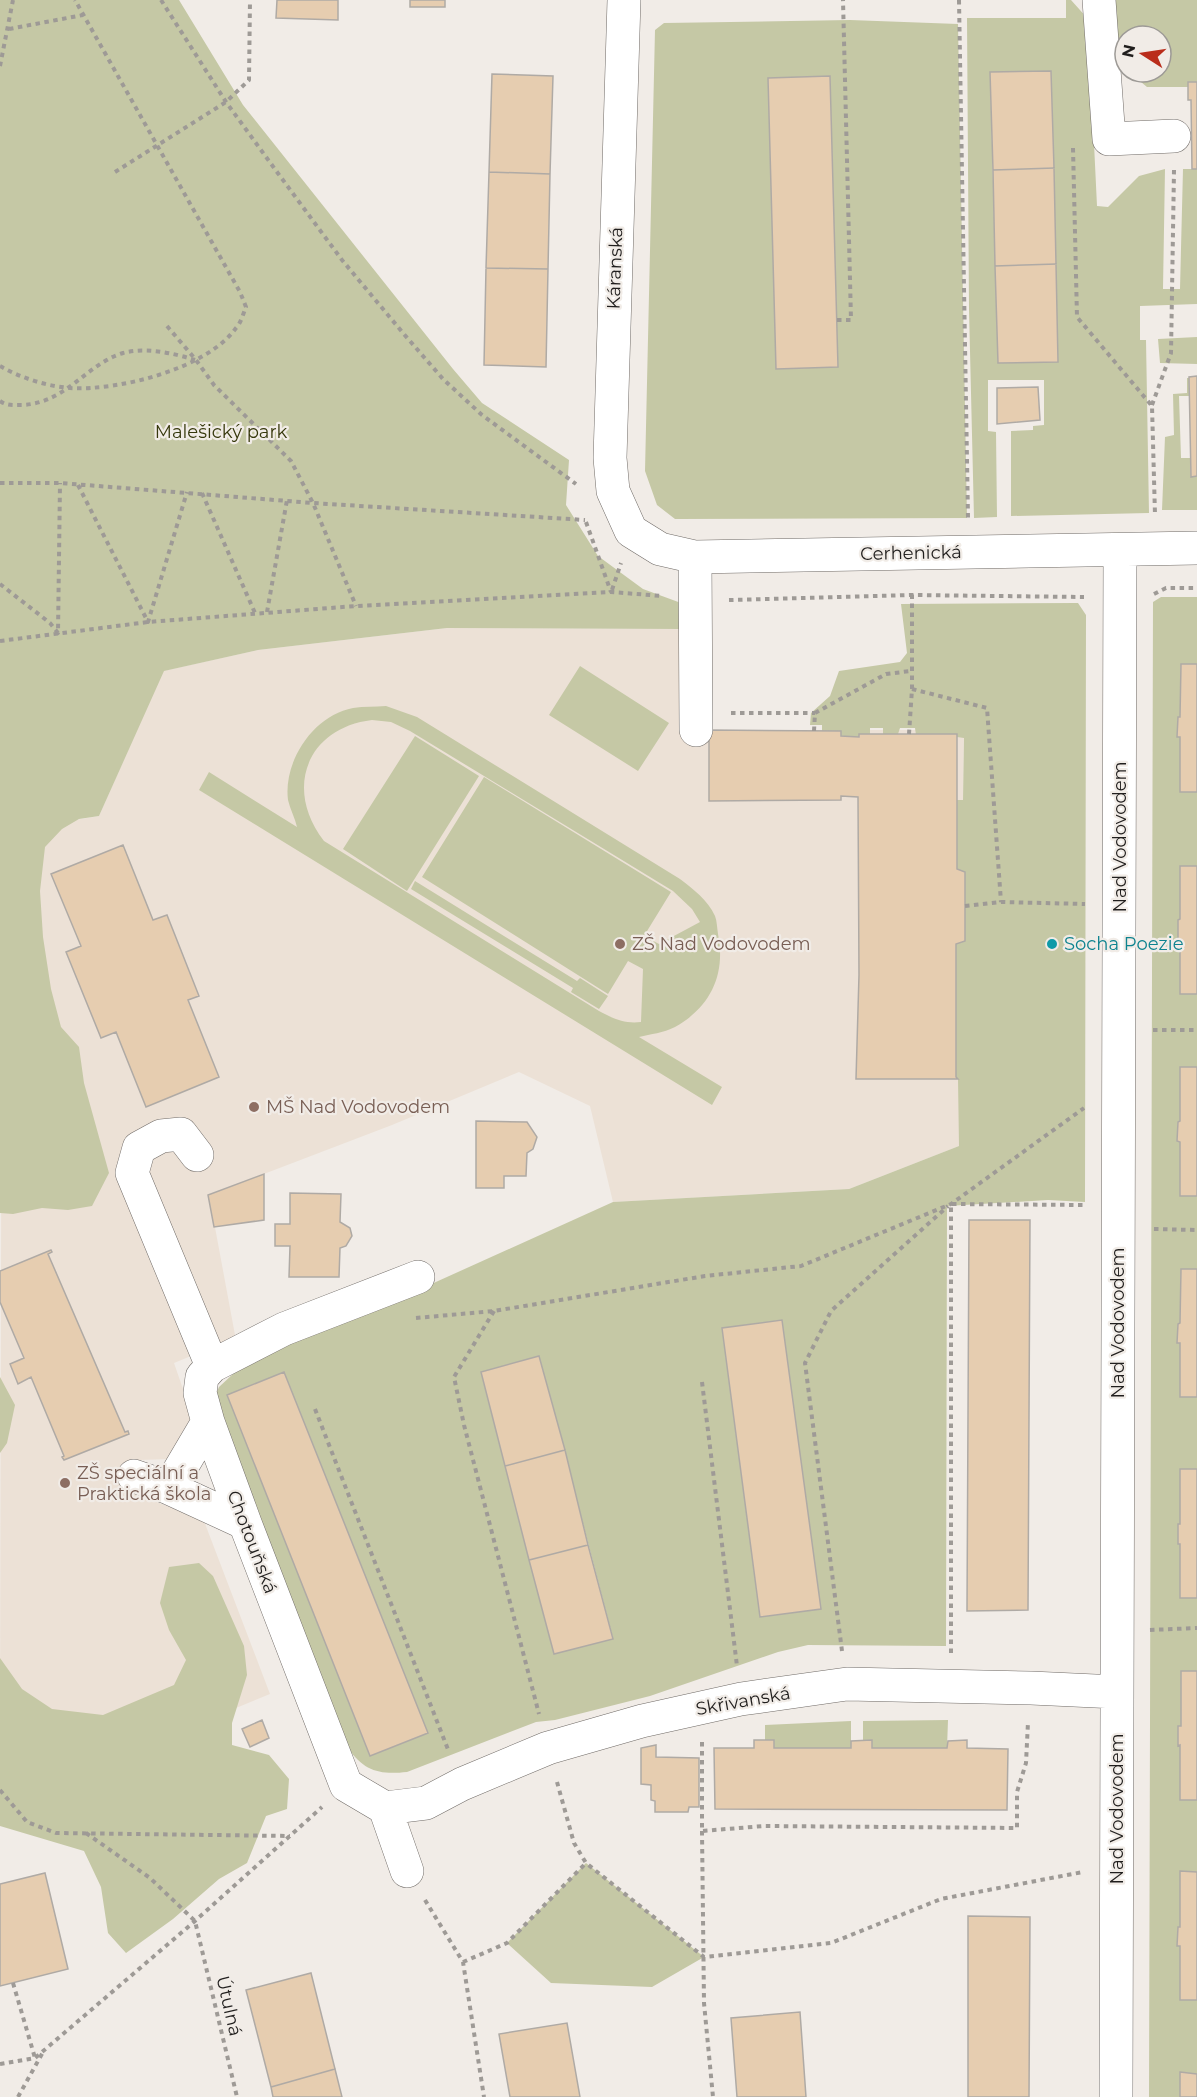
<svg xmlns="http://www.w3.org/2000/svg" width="1197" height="2097" font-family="Montserrat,sans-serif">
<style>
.built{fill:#ece1d6}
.green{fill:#c5c8a5;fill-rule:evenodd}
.building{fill:#e6cdb0;stroke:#afaaa5;stroke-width:1.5}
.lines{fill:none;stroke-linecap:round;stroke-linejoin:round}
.minor-casing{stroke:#706b67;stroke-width:34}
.path{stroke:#9e9a96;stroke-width:4;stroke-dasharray:4.5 4.5;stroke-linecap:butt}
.minor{stroke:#fff;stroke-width:33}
.education-dot{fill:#8d6e63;stroke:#f1ece7;stroke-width:2}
.culture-dot{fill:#0f9aa8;stroke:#f1ece7;stroke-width:2}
.labels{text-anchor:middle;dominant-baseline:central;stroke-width:4.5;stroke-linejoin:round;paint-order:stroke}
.street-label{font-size:18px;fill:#201e1d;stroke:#f1ece7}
.park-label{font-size:18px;fill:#36380c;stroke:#f1ece7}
.education-label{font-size:18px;fill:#785e54;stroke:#f1ece7;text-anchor:start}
.culture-label{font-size:18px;fill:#0d838f;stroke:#f1ece7;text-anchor:start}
</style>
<rect width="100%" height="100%" fill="#f1ece7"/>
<path class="built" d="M447 628 682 629 709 730H964L959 1146 849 1189 613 1202 590 1106 519 1072 392 1125 209 1195 235 1335 225 1342 174 1363 193 1418 169 1459 139 1460 127 1490 204 1521 270 1694 26 1795 0 1731 2 832 99 816 163 671 258 650Z"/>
<path class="green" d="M0 0H179L243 105 453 369 482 403 569 460 566 505 598 556 643 589 681 603 682 629 447 628 258 650 164 671 99 816 79 819 62 829 45 847 40 891 43 937 51 989 61 1027 79 1047 84 1083 109 1173 92 1206 68 1210 42 1208 13 1214 0 1213Z
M1066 0H1071L1088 19 1097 206 1108 207 1139 176 1165 169 1163 289H1180L1183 169H1197V304L1140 306V340H1146L1149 513 1011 516V431L1033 430V426L1044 425V380H988V431L996 432 997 517 974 518 969 309 967 18H1066ZM1051 71 1058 361 998 363 990 72Z
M1114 0H1197V82H1188V87H1147L1129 72H1161V36H1125V69L1118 63Z
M850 20 958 24 967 518 675 519 657 505 645 471 655 30 664 23ZM830 76 838 367 777 369 768 78Z
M1197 337V364L1160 363 1158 339Z
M1187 378H1189V396H1179L1181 458H1190L1191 476H1197V510H1162L1165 437 1174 435 1173 394 1187 393Z
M1161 597H1197V664H1181L1180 717 1178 718 1177 737H1180V792H1197V866L1180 919 1178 920V939L1180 940V994H1197V1067H1180V1121L1178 1122 1177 1141 1180 1142V1196H1197V1269L1181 1270 1180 1323 1178 1324 1177 1343H1180V1397H1197V1469L1180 1524 1178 1525V1543L1180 1544V1598H1197V1671H1181V1726L1178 1727V1745H1180L1181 1800H1197V1872L1181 1871 1180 1927H1178L1177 1945 1180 1946V1999L1197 2000V2074L1180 2072V2097H1149L1153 602Z
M1078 603 1086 615 1085 1202 1048 1200 947 1206 946 1646 808 1645 778 1652 650 1696 555 1720 536 1722 407 1772C379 1775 364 1771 348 1748L215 1408 216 1394 219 1387 247 1361 427 1286 613 1202 849 1189 959 1146 958 1079 956 1077V944L965 940V873L957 869V800H963L964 738 957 737V734L916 735 915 728H900L898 734H883V728H870V734L859 737 841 736 840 731H822V725H810L811 713 830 696 839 671 900 662 907 653 901 604ZM782 1320 820 1609 760 1617 722 1328ZM539 1356 613 1638 554 1654 481 1372ZM284 1372 427 1733 370 1756 228 1396Z
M580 666 669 723 638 771 549 715Z
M386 706 417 717 680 879C693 889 708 900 715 916 717 921 717 928 718 934 726 974 711 1007 675 1027 663 1033 651 1034 639 1037L722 1087 712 1105 199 790 209 772 297 827C295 818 290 809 288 800 283 761 314 715 353 708 364 706 375 707 386 706ZM372 720 391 722 410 731 673 891 692 909 700 922 659 944 644 936 671 892 484 777 422 877 608 994 628 961 643 969 641 1022C625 1024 614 1019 599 1011L324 841C284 790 306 728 372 720Z
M415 736 479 776 407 891 343 849Z
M415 881 577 981 580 978 608 996 599 1009 571 992 573 988 411 889Z
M0 1377 15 1405 7 1443 0 1453Z
M199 1563 213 1576 244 1646 247 1675 232 1723V1745L269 1755 289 1779 287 1809 266 1816 247 1863 219 1879 173 1919 126 1953 108 1933 101 1887 84 1851 0 1826V1658L22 1689 52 1709 103 1715 174 1685 186 1660 169 1630 160 1603 169 1567Z
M948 1720 947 1748H872V1740H863V1721Z
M851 1721V1748H774V1740H765V1725Z
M586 1863 704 1957 652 1987 551 1983 507 1943Z"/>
<path class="building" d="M277 0H338V20L276 18Z
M410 0H445V7H410Z
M1051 71 1054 168 993 170 990 72Z
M492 74 553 76 550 174 489 172Z
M830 76 838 367 776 369 768 78Z
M1188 82H1197V169H1192L1191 100H1188Z
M1054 168 1056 264 995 266 993 170Z
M489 172 550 174 548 269 486 268Z
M1056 264 1058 362 998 363 995 266Z
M486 268 548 269 546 367 484 365Z
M1197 376V476L1191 477 1189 377Z
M1038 387 1040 420 997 424V388Z
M1181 664H1197V792H1180V737H1177L1178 717H1180Z
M709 730 841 731V736L859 737V734H957V869L965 872V941L956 944V1077L958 1079H856L859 975 858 797 841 796V800L709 801Z
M123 845 153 920 167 915 199 996 188 1000 219 1077 146 1107 116 1032 101 1038 66 952 81 946 51 874Z
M1180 866H1197V994H1180V940L1178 939V920L1180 919Z
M1180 1067H1197V1196H1180V1142L1177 1141 1178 1122 1180 1121Z
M476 1121 527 1122 537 1137 533 1149 527 1153 526 1176H504V1188H476Z
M264 1174V1220L214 1227 208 1195Z
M290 1193 341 1194 340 1222 350 1228 352 1236 346 1246 340 1248 339 1277H289L290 1246H275V1224H290Z
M969 1220H1030L1028 1610 967 1611Z
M51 1250 52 1252 48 1254 125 1432 128 1431 129 1434 64 1460 62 1457 64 1456 31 1377 18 1384 10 1364 24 1358 0 1302V1271Z
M1181 1269H1197V1397H1180V1343H1177L1178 1324 1180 1323Z
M782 1320 821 1609 760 1617 722 1328Z
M539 1356 565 1450 505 1466 481 1372Z
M284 1372 428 1733 370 1756 227 1395Z
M565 1450 588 1545 529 1560 505 1466Z
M1180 1469H1197V1598H1180V1544H1178V1524H1180Z
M588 1545 613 1639 554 1654 529 1560Z
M1181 1671H1197V1800H1180V1745L1178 1746V1726H1181Z
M262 1720 269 1738 250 1747 242 1729Z
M754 1740H774V1748H851V1741L872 1740V1748H947L948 1741 967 1740V1748L1008 1749 1007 1810 715 1809 714 1748H754Z
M656 1745V1757L699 1758V1807H689L688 1812H655V1801L651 1800V1785L641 1784V1748Z
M1180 1871 1197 1872V2000H1180V1946H1177L1178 1927H1180Z
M45 1873 68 1969 0 1986V1884Z
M968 1916 1030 1917 1029 2097H968Z
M311 1973 335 2069 271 2087 246 1990Z
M800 2012 806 2097H737L731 2018Z
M567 2023 580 2097H510L499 2034Z
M335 2069 342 2097H273L271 2087Z
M1180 2072 1197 2074V2097H1180Z"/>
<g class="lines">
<defs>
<path id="minor" d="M624 0 610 458 613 491 631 531 660 549 695 557 1197 548
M1099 0 1109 139 1174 136
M695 557 696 730
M197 1155 181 1134 161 1136 139 1148 132 1173 212 1366
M134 1476 169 1488 245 1523
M169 1488 208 1422
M385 1808 426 1803 462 1784 548 1748 642 1721 741 1699 847 1684 1031 1688 1117 1692
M385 1808 346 1785 245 1523 208 1422 200 1393 202 1377 212 1366 284 1329 418 1277
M385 1808 407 1871
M1116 2097 1120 550"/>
</defs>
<use href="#minor" class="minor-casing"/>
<path class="path" d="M161 0 226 102 277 172 342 260 403 333 443 379 482 415 576 484
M959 0 968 518
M9 29 83 15
M0 66 13 0
M1073 148 1077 317 1152 406 1155 515
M115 172 226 102 249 80 250 0
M837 320H851L843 0
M167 326 196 360 214 385 291 461 313 503 356 606
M0 366C21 378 46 386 70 388 118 391 207 369 236 328 241 323 243 314 246 307L240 292 75 0
M0 401C7 406 13 405 22 405 67 403 86 364 123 353 146 347 173 353 195 360
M1152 405 1171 353 1174 170
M0 483H60L313 503 585 520
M78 485 148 622 187 492
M202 493 255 613
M586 522 611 592
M0 584 50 623 58 633 60 483
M612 590 621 563
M1154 594 1166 588H1197
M729 600 912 595 1084 597
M267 612 287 500
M0 641 148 622 356 606 611 592 662 596
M912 689 987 708 1001 902
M731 713H815
M814 731 815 713 886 674 911 671
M909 734 912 689V594
M965 906 1001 902 1085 904
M1153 1030H1197
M1154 1229 1197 1230
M494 1311 454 1377 464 1425 539 1714
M416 1318 494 1311 705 1276 801 1266 951 1204 1084 1108
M702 1382 737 1666
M315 1409 449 1752
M1150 1630 1197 1628
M842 1651 805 1363 831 1311 948 1206
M951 1653V1204L1085 1205
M702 1742V1831L764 1826 1017 1828V1792L1026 1763 1028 1722
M557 1782 574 1843 586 1863 704 1957 831 1943 941 1899 1083 1872
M0 1790 27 1822 56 1833 290 1836
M702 1831 704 2003 713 2097
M86 1833 150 1878 195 1921 237 2097
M425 1900 463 1962 484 2097
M463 1962 507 1943 586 1863
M13 1983 35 2058
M0 2064 35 2058 195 1921 322 1807
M18 2097 43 2052"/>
<use href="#minor" class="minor"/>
</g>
<g class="education-dot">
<circle cx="620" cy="944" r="6"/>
<circle cx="254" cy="1107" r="6"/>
<circle cx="65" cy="1483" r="6"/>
</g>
<circle class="culture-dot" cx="1052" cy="944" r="6"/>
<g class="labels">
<g class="street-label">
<text transform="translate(615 268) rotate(-88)">Káranská</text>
<text transform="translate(911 553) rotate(-1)">Cerhenická</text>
<text transform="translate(1120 837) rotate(-90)">Nad Vodovodem</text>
<text transform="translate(1118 1323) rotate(-90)">Nad Vodovodem</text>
<text transform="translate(252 1542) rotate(69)">Chotouňská</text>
<text transform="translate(743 1701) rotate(-10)">Skřivanská</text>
<text transform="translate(1117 1809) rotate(-90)">Nad Vodovodem</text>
<text transform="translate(229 2006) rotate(77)">Útulná</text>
</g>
<g class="park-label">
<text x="221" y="432">Malešický park</text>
</g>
<g class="education-label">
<text x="632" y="944">ZŠ Nad Vodovodem</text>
<text x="266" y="1107">MŠ Nad Vodovodem</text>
<text x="77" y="1473">ZŠ speciální a<tspan x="77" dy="21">Praktická škola</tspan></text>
</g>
<g class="culture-label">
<text x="1064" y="944">Socha Poezie</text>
</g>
</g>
<g transform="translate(1143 54) rotate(282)"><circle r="28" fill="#f1ece7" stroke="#9d9a96" stroke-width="1.5"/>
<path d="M0-4.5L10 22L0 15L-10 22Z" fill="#ba2d1b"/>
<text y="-9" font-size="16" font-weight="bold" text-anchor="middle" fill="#201e1d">N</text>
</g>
</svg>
